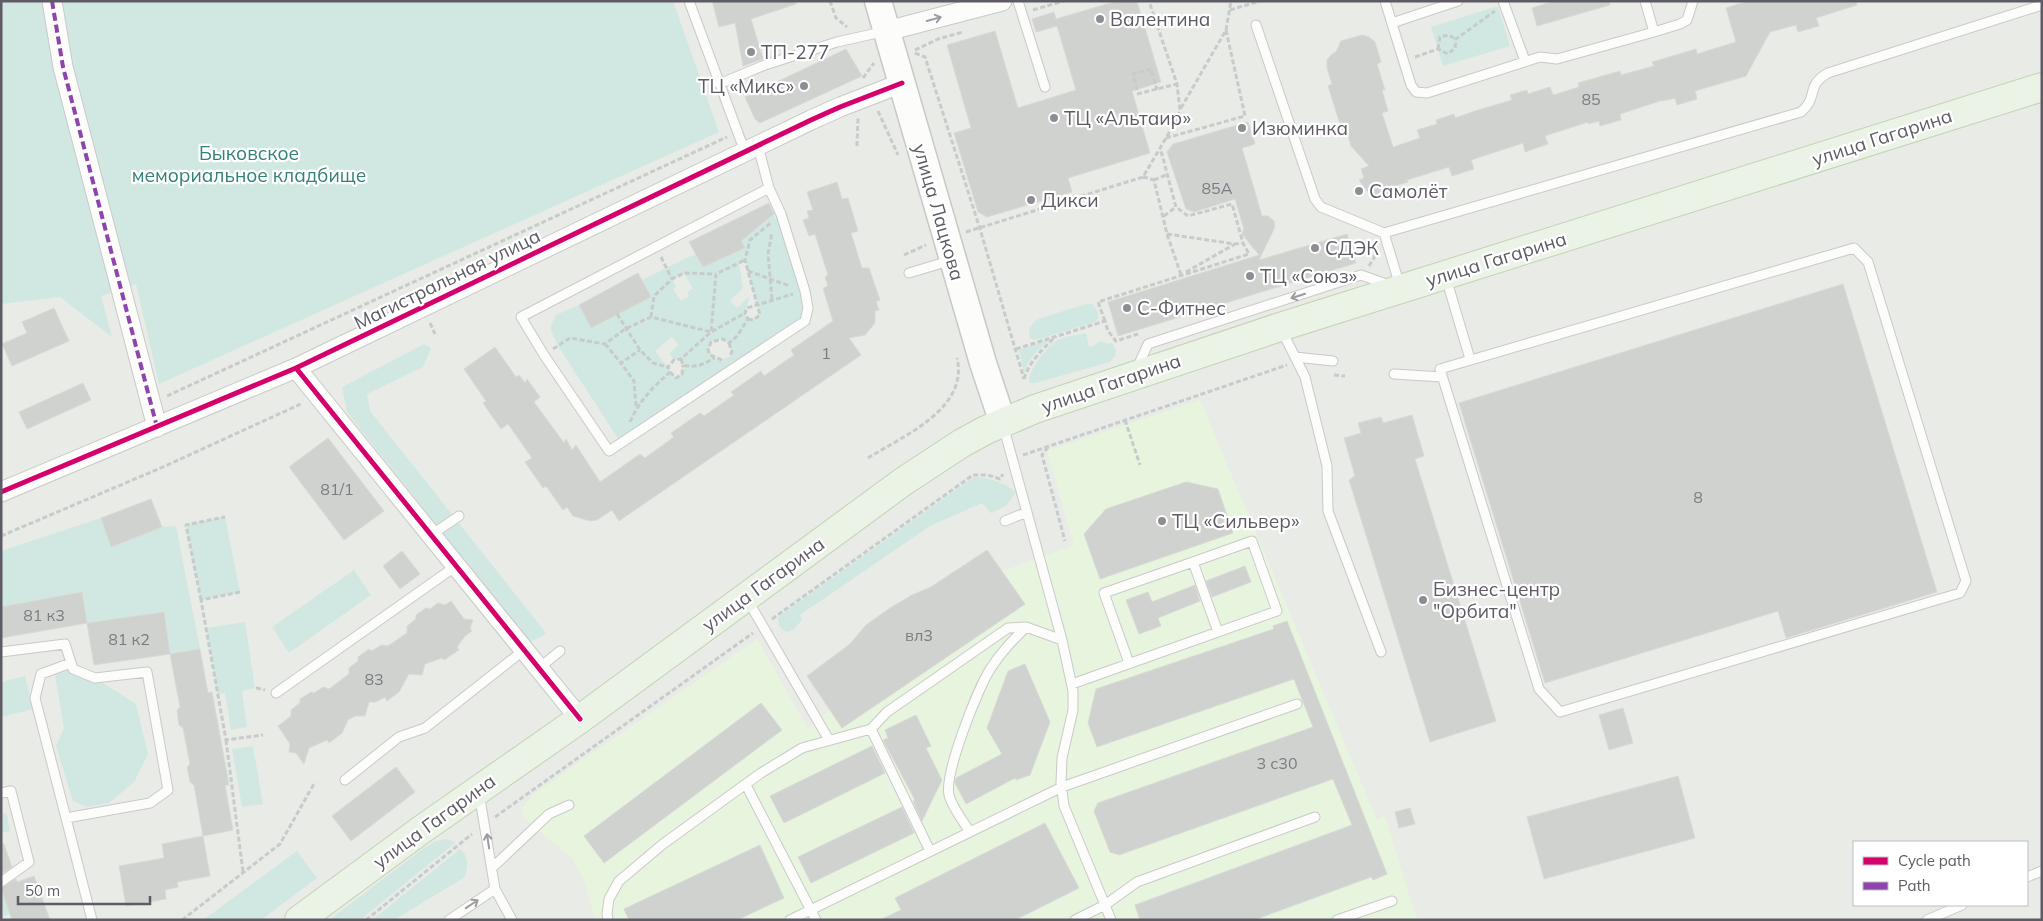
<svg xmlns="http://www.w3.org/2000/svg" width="2043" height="921" font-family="Mulish,sans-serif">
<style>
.commercial{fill:#e8f5de}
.green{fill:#d1e8e2;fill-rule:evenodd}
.building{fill:#cfd2ce;stroke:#d8dad5}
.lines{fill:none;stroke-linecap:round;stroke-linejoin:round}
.lane-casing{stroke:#c9c9c9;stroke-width:11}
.street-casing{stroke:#c9c9c9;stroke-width:21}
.secondary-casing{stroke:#c8c8c9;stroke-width:29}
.primary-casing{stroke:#c2d3b3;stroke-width:30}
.path{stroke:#c7cbcc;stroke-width:3;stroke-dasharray:5 2.5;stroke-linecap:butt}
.lane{stroke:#fcfcfb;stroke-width:9}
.street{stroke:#fcfcfb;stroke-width:19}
.secondary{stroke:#fcfcfb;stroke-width:26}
.primary{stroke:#ebf3e7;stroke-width:28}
.quiet{stroke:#8e44ad;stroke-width:4;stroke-dasharray:8 4;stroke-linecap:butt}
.cycleway-casing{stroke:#fff;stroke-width:8}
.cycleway{stroke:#d6006c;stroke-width:5}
.oneway{stroke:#9d9ba0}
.poi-dot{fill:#8e8d92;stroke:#fff;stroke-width:2}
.labels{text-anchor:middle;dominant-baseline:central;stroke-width:4.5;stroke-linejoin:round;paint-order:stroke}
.number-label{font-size:16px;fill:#7c7a80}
.poi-label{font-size:19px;fill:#5e5b64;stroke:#fff;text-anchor:start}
.street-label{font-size:19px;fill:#5e5b64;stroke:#fff}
.park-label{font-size:19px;fill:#338278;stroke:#fff}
</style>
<rect width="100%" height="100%" fill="#e8ebe6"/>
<path class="commercial" d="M1200 400 1377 820 1385 816 1417 920H595L585 883 573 859 524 818 522 808 535 793 757 639 808 729 830 710 843 728 1025 605 1002 571 1074 545 1047 451Z"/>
<path class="green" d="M1 1H673L719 132 159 384 136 284 101 296 112 337 60 297 1 304Z
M1498 6 1510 46 1443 66 1431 27Z
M775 214V219L781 214 805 291V321L621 443 558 346 550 328 556 315 579 305 592 328 650 297 642 280 695 254 703 267 745 248 741 241ZM745 260 760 314 753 320 748 319 745 313 750 296 737 308 730 301 743 288 739 263ZM684 273 693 289 687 292 689 296 681 301 673 289 676 286 672 279ZM672 337 679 345 669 354 674 360 681 359 683 365 682 374 676 378C668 370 663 360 655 351ZM718 339C727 339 729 344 732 352L729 357 721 360 714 358 708 351 711 342Z
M1086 304H1092L1098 312V319L1095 322 1039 339 1034 340 1030 338 1029 329 1035 321 1041 318Z
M1086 333 1089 347 1093 346 1101 341 1107 344 1112 343 1116 351 1115 356 1110 362 1035 383 1029 382C1029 369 1047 346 1058 340 1066 336 1078 335 1086 333Z
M1051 339C1039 349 1027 359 1024 375L1019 350Z
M424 344 431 348 423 367 367 394 370 411 546 633 539 638 529 642 347 412 342 387Z
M974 477C992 478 1002 482 1016 492L1006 506 991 513 982 503 930 526 800 615 802 620 793 630 787 632C780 630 778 625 778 617Z
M225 517 240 592 201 600 186 525Z
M101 518 112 546 162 527 176 526 200 649 170 654 164 612 87 623 82 592 1 607V551Z
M354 570 371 595 289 653 272 627Z
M245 622 255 688 242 691 247 727 231 730 225 693 218 694 206 628Z
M73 669 95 678 136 704 148 754 134 782 109 803 87 807 73 801 56 746 64 728 55 675Z
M25 676 33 709 1 717V682Z
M253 746 263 804 242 807 232 749Z
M1 812 7 815 10 831 2 833Z
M444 839 450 840 455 843 360 920H329L424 848 436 841Z
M460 849C469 857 468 865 465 877L394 920H372Z
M297 851 317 878 261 920H203Z
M1 889 10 914 1 917Z"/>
<path class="building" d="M712 1H796V4L751 19 763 59 743 66 735 23 719 27Z
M1117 1H1137L1161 82 1132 91 1150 153 1068 178 1072 192 987 217 978 212 954 133 971 128 947 45 995 31 1018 108 1076 90 1057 26 1036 32 1032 19 1054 12 1056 19Z
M1554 1H1609L1610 5 1537 26 1532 8Z
M1748 1H1856L1857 5 1816 18 1819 26 1798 32 1796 25 1770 32 1746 76 1695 91 1697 99 1677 105 1675 98 1663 101V100L1620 114 1621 120 1600 126 1599 121 1588 124V122L1545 136 1548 144 1525 152 1523 143 1471 160 1474 169 1452 176 1449 167 1407 180 1408 182 1394 186 1397 195 1377 196 1367 191 1359 180 1364 178 1361 169 1369 166 1351 146 1346 129 1342 130 1328 86 1332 84 1327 68V60L1332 54 1336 52 1341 41 1362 35 1369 37 1375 42 1381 62 1377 64 1385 90H1382L1388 111 1382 113 1393 147 1420 138 1417 130 1437 124 1436 120 1454 114 1455 118 1475 111 1512 100 1510 95 1527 90 1528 94 1550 87 1553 95 1579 87 1578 83 1620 71 1621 75 1654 66 1652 62 1696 49 1697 54 1736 42 1726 8Z
M846 49 862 76 760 123 755 119 745 97Z
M1248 122 1255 144 1242 148 1262 216H1268L1274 221 1275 227 1259 260 1347 234 1356 263 1118 336 1108 302 1259 255 1242 234 1244 229 1235 199 1194 212 1186 209 1167 152 1173 144Z
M837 182 842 199 848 198 858 231 851 233 862 268H869L880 300 876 302 879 310 875 311V323L865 335 849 338 861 355 619 521 612 510 597 520 590 521 573 516 567 507 563 510 546 486 543 488 525 462 532 458 508 424 501 429 483 403 486 401 464 369 495 347 516 377 519 375 525 383 527 379 540 397 534 402 564 443 566 439 572 450 576 445 600 482 640 454 645 458 674 437 671 433 700 413 704 416 734 395 731 392 761 371 764 376 794 355 791 350 833 321 823 288 828 286 825 277 828 275 815 234 809 236 803 220 809 218 807 211 813 210 807 192Z
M769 203 774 214 741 241 745 248 703 267 689 242Z
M638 273 651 297 591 328 579 305Z
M1843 284 1937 592 1786 638 1778 611 1545 683 1459 403Z
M54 308 69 341 12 366 2 344 27 333 22 322Z
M83 383 91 400 27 429 19 412Z
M1412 415 1424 456 1415 459 1496 721 1430 742 1349 480 1355 476 1344 438 1361 433 1358 423 1381 417 1383 423Z
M328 438 384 511 344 540 289 467Z
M1186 482 1218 489 1233 533 1100 579 1084 534 1106 509Z
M151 499 162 527 111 547 101 518Z
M987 550 1025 604 842 728 807 676 850 644 866 625 890 608 912 595 931 587Z
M402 551 420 574 400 589 383 566Z
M1245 566 1251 582 1212 597 1206 581Z
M1195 585 1200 601 1158 618 1161 626 1139 634 1126 600 1148 592 1152 602Z
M82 592 87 623 1 638V607Z
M451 601 464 619 473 620 470 628 472 631 465 636 457 647 459 650 444 660 442 658 425 664 422 675 409 674 399 692 387 701 385 697 376 702H369L365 716H355L348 720 342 733 329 743 327 740 309 748 304 764 296 753 289 752 290 744 278 726 291 716V710L300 703V699L311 692 314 693 323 687 329 689 349 674V668L358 661V657L369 649 372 651 381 645 388 646 407 633V626L416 619V615L426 608 430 609 438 603 445 605Z
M164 612 170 654 94 665 87 623Z
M1287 621 1387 874 1373 880 1371 877 1254 920H1140L1135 905 1352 825 1333 779 1119 855 1110 852 1094 811 1098 803 1313 727 1294 679 1097 747 1088 723 1096 689 1274 629 1273 626Z
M200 649 208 693 212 692 229 785H225L233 830 203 836 194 785 190 782 187 767 190 764 183 728 179 725 177 710 180 707 170 654Z
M1025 664 1050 722 1030 775 1016 780 1015 778 966 804 955 783 956 778 1002 754 987 728 1008 671Z
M761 703 782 730 604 863 584 836Z
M1623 708 1633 743 1609 750 1599 715Z
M916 715 931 746 926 748 942 780 922 821 913 801 915 800 883 740 888 738 885 730Z
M872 746 885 773 784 823 770 796Z
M396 767 415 792 351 841 332 816Z
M1678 776 1695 838 1544 879 1527 817Z
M902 807 914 833 811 883 798 857Z
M1410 808 1415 824 1399 828 1395 812Z
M1045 823 1079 888 1015 920H880L901 910 895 898Z
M203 836 210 876 177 882 178 887 165 890 166 899 126 906 119 866 164 858 162 844Z
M1 844H4L12 867 1 874Z
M760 845 784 898 737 920H629L624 909Z
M34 876 50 920H12L1 888 16 879 17 882Z"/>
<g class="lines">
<defs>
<path id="lane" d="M689 1 745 152
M1018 1 1045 87
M1385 1 1411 85 1416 92 1427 93 1540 57 1557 59 1654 32
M1503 1 1525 61
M1645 1 1654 32 1680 24 1687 20 1693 1
M1392 23 1458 1
M1256 25 1315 199 1321 207 1384 233 1801 112C1819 97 1805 86 1828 73L2042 5
M719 84 765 65 837 42 886 31
M758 146 769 188 521 317 544 355 609 451 805 321 808 308 805 291 781 214 769 188
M1384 233 1400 286
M1854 248 1868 262 1966 581 1960 593 1560 712 1539 689 1440 369Z
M909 273 952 260
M1446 278 1470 359
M1281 329 1305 377 1327 466 1328 511 1381 652
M1295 357 1333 361
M1137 368 1148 344 1361 275 1389 285
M1394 374 1442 377
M1003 425 1062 640 1073 691V710L1062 758 1061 783 1064 806 1105 905 1075 920
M1005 521 1027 512
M431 535 459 516
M747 599 829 740
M1 652 65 644 73 669 95 678 147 672 168 790 150 803 66 818 92 920
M1129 663 1104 593 1193 562 1218 632
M539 668 560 651
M1072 684 1277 611 1252 541 1193 562
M276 693 456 566
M871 729 930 851
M345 780 399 737 425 728 524 650
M746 785 816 920
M1 793 11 791 29 862 1 882
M479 793 495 889 512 920
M66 818 35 698 41 674 71 663
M970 832C963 821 952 807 949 795 944 774 978 687 991 668 1001 652 1013 640 1026 627
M492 868 549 814 569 805
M2027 877 2042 871
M449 920 495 889
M608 920 607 914 609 899 619 881 663 844 761 773 802 748 871 729 887 712 1008 628 1026 627 1062 640
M790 920 1062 787 1297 704
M1111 920 1105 905 1137 882 1315 817
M1337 920 1392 901
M1927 920 1962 905"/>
<path id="street" d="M52 1 63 67 157 427
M887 31 1002 1
M296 368 580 719
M1 492 296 368 811 120 840 107 902 83"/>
<path id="secondary" d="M878 1 983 363 1003 423"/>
<path id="primary" d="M299 920 421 830 580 719 904 481 962 443 986 430 1035 409 1280 327 2042 87"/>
</defs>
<use href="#lane" class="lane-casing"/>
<use href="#street" class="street-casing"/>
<use href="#secondary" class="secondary-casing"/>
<use href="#primary" class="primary-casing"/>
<path class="path" d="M830 1 836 18 847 27
M1033 10 1064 1
M1230 10 1260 1
M1438 49 1440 37 1448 35 1456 39
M915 50 938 39 963 32
M915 53 925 57 980 229 1024 379
M1415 57 1438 49 1448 54 1455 48 1456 39 1495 11
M863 78 874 63
M1137 90 1133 74 1151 69 1157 90
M1137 94 1177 84
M1181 108 1226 30 1231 1
M878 111 898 155
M1166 138 1245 116 1226 30
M857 146 858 118
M1143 177 1154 180 1167 234 1181 275
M1154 180 1168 174
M1164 216 1176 207
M966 232 1143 177 1176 121 1180 110 1177 84 1149 1
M1167 234 1235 244 1243 243
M904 255 926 245
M661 257 672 279
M1369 266 1374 258 1375 251
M748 271 790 286
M1186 272 1235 244
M772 299 768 254 772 232
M617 314 640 350 653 363 668 367
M651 317 654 296 672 279 684 273 716 274
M748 319 753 320 760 315 745 260 750 240 772 222
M1105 321 1098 302 1249 254 1243 243 1232 204 1188 216 1176 207 1160 147
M430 323 435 334
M729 343 732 352 730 355
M605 344 621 363
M553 349 570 338 605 344 625 329 651 317 711 332 716 274 745 260
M1016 349 1105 321 1108 331 1116 341 1138 334
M681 359 683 365C695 368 703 365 714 358
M722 360 710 355 708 350 711 342 723 339 729 343 737 336 748 319 745 313 747 308 793 294
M670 372 676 378 682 374 683 365
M1334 375 1345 376
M1024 379C1029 362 1042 350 1054 338
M167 396 727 137
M636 406 634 381 621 363 640 350
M1125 420 1140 465
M630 422C639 401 653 387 670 372L668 367 674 360 681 359 711 332 745 313
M1048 447 1042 455 1065 541
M1023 455 1287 365
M868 458C903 436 969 409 957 358
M1 536 163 467 303 403
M240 592 201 600 226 740 263 735
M201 600 186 525 225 517
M772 619 973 475H988L1000 479 1003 474
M256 688 265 690
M226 740 243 872
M495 817 753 633
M182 920 280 844 315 782
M366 920 472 834"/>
<use href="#lane" class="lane"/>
<use href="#street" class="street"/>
<use href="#secondary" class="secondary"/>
<use href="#primary" class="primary"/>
<path class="quiet" d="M52 1 63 67 157 427"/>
<defs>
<path id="cycleway" d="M296 368 580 719
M1 492 296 368 811 120 840 107 902 83"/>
</defs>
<use href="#cycleway" class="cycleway-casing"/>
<use href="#cycleway" class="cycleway"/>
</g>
<defs><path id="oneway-shaft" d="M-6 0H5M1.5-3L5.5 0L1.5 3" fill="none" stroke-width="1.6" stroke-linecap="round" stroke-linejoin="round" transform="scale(1.25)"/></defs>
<g class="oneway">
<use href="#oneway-shaft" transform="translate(934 19) rotate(-15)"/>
<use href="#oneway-shaft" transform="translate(1298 296) rotate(162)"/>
<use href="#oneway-shaft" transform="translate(488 841) rotate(-99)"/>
<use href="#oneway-shaft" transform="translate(472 904) rotate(-34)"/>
</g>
<g class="poi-dot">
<circle cx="1100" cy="19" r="5"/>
<circle cx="751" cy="52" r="5"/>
<circle cx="804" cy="86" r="5"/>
<circle cx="1054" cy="118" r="5"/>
<circle cx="1242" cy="128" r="5"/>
<circle cx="1359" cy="191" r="5"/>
<circle cx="1031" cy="200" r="5"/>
<circle cx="1315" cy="248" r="5"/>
<circle cx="1250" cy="276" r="5"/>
<circle cx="1127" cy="308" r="5"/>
<circle cx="1162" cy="521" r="5"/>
<circle cx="1423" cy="600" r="5"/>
</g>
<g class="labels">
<g class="number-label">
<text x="1591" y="99">85</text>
<text x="1217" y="188">85А</text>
<text x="826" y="353">1</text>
<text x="337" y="489">81/1</text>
<text x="1698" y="497">8</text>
<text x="44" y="615">81 к3</text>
<text x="919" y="635">вл3</text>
<text x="129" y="639">81 к2</text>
<text x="374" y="679">83</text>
<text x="1277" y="763">3 с30</text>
</g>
<g class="poi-label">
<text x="1110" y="19">Валентина</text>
<text x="761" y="52">ТП-277</text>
<text x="794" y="86" text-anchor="end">ТЦ «Микс»</text>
<text x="1064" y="118">ТЦ «Альтаир»</text>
<text x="1252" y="128">Изюминка</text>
<text x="1369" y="191">Самолёт</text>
<text x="1041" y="200">Дикси</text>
<text x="1325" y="248">СДЭК</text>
<text x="1260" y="276">ТЦ «Союз»</text>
<text x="1137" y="308">С-Фитнес</text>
<text x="1172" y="521">ТЦ «Сильвер»</text>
<text x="1433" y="589">Бизнес-центр<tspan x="1433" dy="22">"Орбита"</tspan></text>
</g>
<g class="street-label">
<text transform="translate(1882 137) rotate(-18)">улица Гагарина</text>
<text transform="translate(939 212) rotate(74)">улица Лацкова</text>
<text transform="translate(1496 259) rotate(-17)">улица Гагарина</text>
<text transform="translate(447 279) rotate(-26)">Магистральная улица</text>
<text transform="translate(1111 383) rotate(-19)">улица Гагарина</text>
<text transform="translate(763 584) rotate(-36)">улица Гагарина</text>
<text transform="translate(434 821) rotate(-36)">улица Гагарина</text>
</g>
<g class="park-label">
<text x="249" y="153">Быковское<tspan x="249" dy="22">мемориальное кладбище</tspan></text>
</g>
</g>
<rect width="2043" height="921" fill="none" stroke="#5e5b64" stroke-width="5"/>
<rect x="1853" y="841" width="175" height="65" fill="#ffffff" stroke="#bfbdc1"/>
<rect x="1863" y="857" width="25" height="8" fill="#d6006c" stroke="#bfbdc1"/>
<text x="1898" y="866" font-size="15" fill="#5e5b64">Cycle path</text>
<rect x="1863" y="882" width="25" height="8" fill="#8e44ad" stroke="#bfbdc1"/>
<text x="1898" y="891" font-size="15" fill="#5e5b64">Path</text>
<path d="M18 896v8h132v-8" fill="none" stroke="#5e5b64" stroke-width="2.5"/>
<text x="25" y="896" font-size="15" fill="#5e5b64" stroke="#ffffff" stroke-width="4" paint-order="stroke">50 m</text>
</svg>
